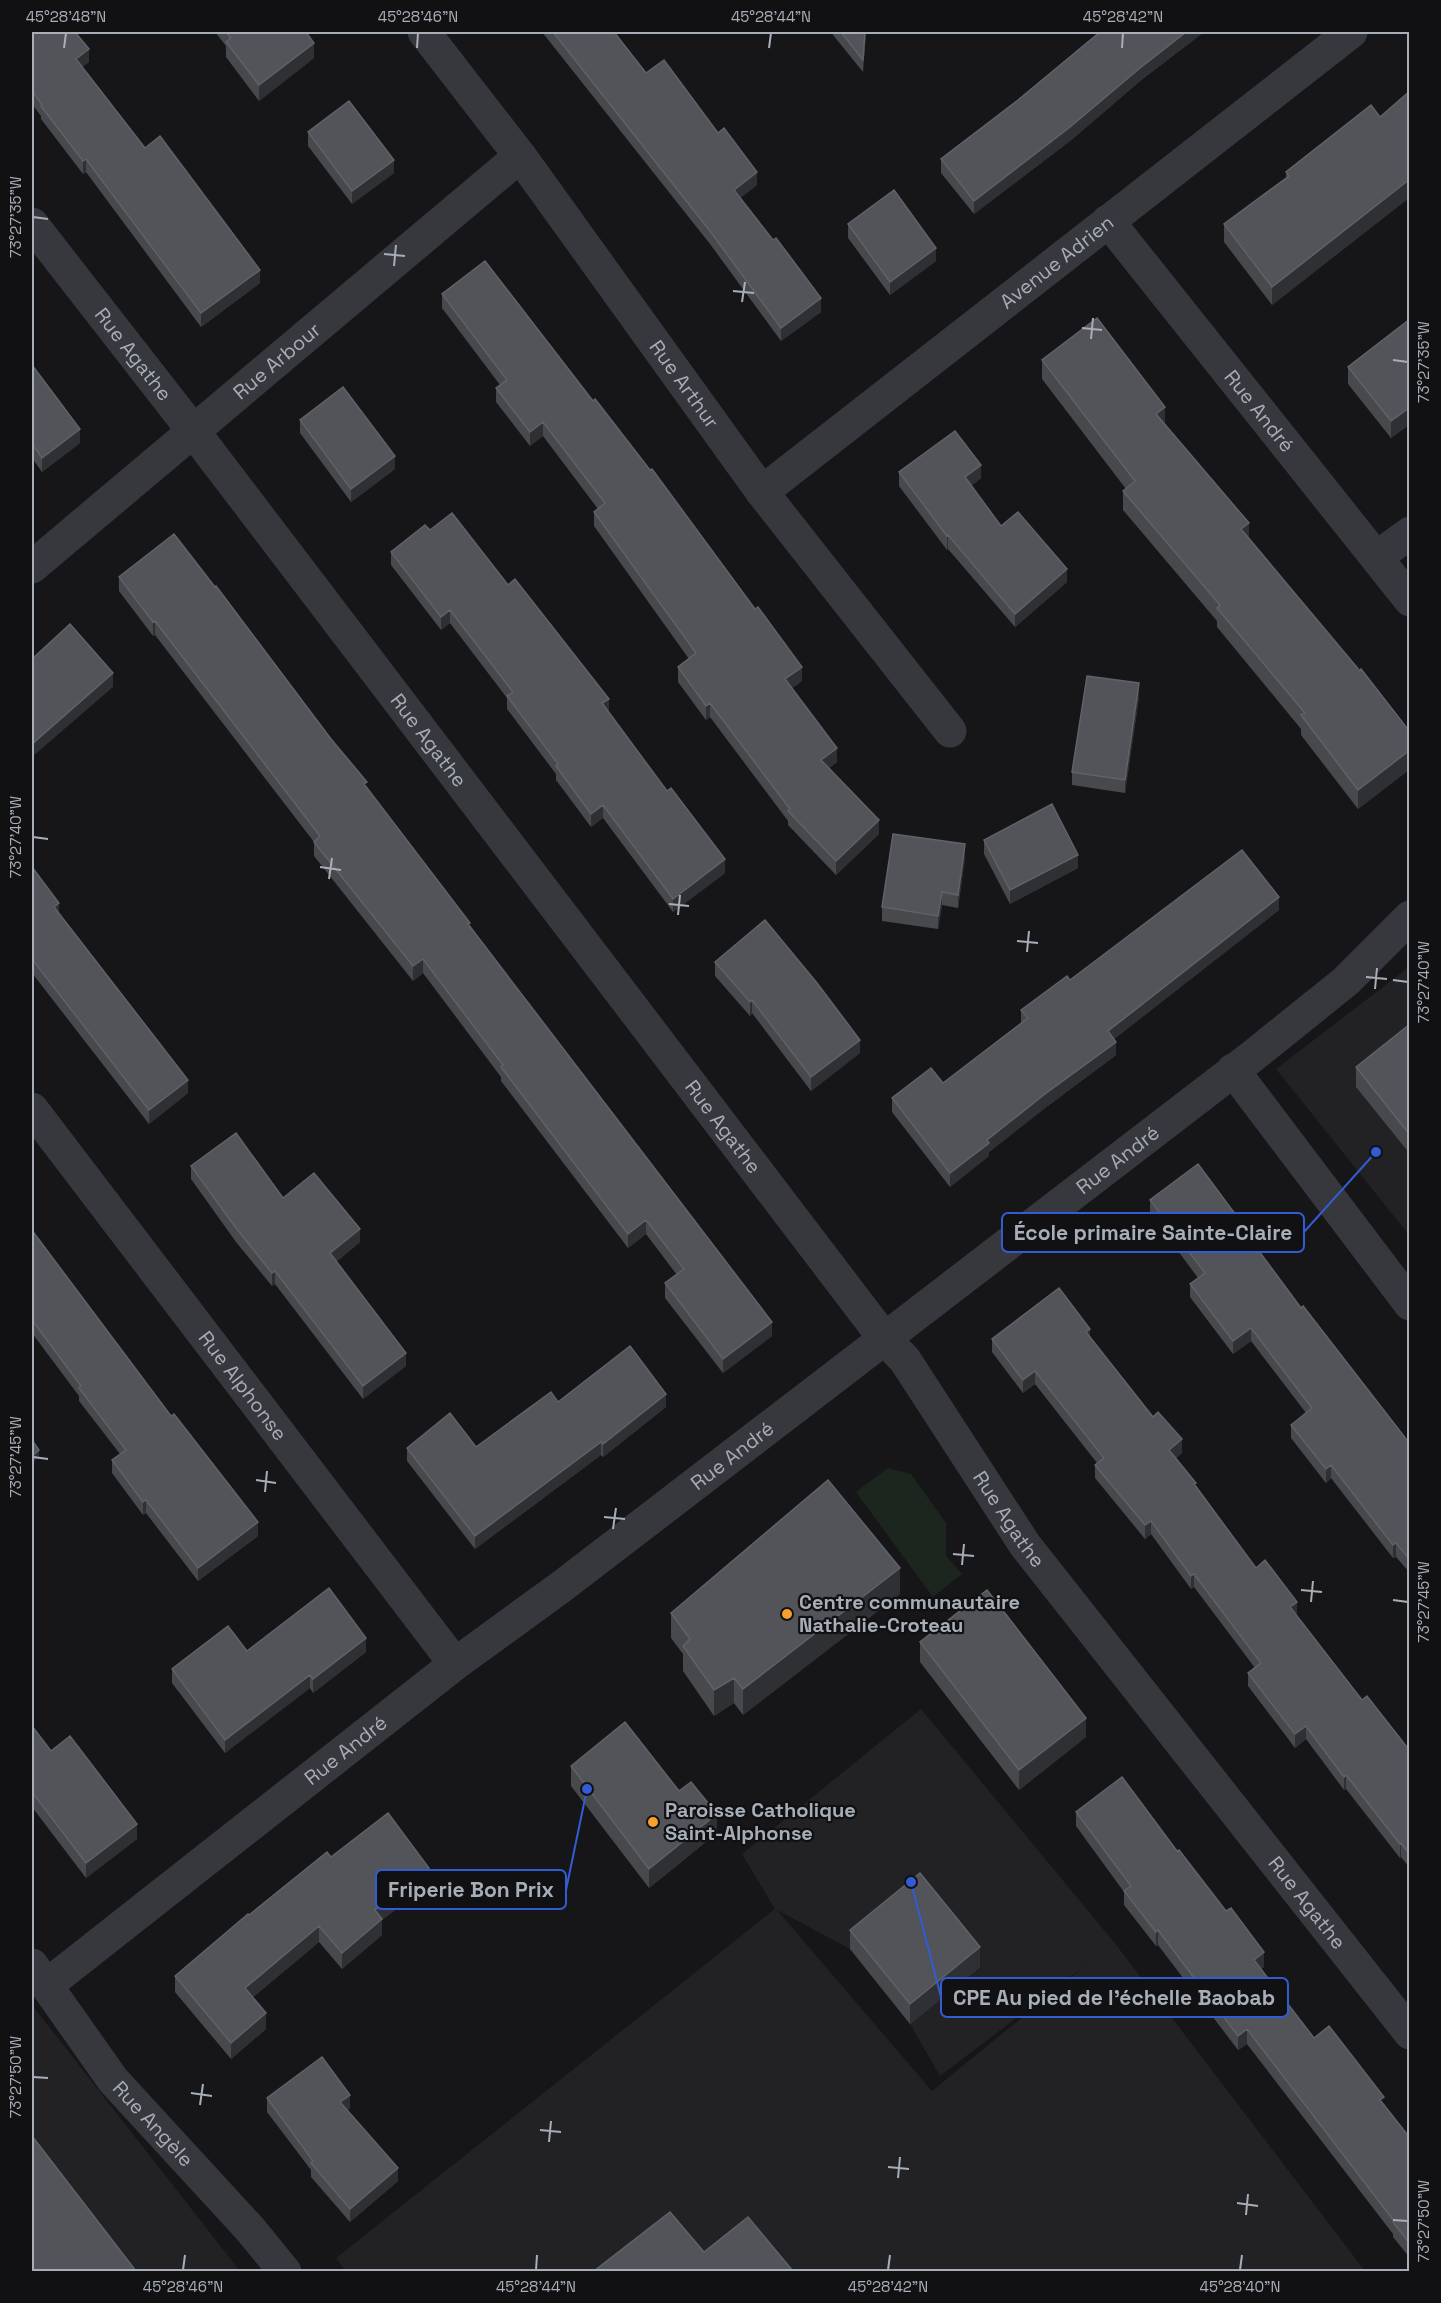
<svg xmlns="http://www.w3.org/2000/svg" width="1441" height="2303" font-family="'Space Grotesk',sans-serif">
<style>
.built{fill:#222225;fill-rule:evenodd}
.green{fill:#1d261e}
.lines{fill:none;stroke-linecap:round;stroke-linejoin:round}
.minor{stroke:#36383d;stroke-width:33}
.wall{fill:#47494d}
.shaded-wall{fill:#2f3033}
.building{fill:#525459;stroke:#5f6268;stroke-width:1.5}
.ticks{fill:none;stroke:#a7aeb8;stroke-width:2}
.poi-dot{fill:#faa12b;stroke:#111113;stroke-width:2}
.labels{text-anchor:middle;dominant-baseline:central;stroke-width:4.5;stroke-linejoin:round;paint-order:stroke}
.street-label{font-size:20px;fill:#a7aeb8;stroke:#111113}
.poi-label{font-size:20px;font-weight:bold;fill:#a7aeb8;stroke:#111113;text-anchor:start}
.leader{fill:none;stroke:#325cd3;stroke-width:2}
.callout-dot{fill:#325cd3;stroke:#111113;stroke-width:2}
.callout{fill:#111113;stroke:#325cd3;stroke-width:2}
.callout-label{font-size:21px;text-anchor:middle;font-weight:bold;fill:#a7aeb8}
.neatline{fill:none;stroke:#a7aeb8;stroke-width:2}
.ticks-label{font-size:15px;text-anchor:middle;fill:#a7aeb8}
</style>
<rect width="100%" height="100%" fill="#161618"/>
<path class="built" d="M1409 967V1235L1276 1069Z
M921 1709 1114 1942 1365 2271 346 2272 336 2258 775 1909 742 1854ZM777 1910 850 1949 910 2024 940 2076 1090 1962 932 2091Z
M32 2005 240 2271H32Z"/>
<path class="green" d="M888 1468 911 1474 946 1523V1556L962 1574 933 1597 856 1492Z"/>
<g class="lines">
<g class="minor">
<path id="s1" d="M424 32 520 156 762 492 950 731"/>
<path id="s2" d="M1108 221 1410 600"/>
<path id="s3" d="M32 224 194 432 884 1338 905 1360 1025 1545 1410 2033"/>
<path id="s4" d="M762 492 1351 32"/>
<path d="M1377 557 1410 533"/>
<path id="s5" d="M32 567 520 156"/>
<path d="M1233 1070 1410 1304"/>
<path id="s6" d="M32 1109 455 1664"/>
<path id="s7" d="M32 1965 113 2080 250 2229 285 2272"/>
<path id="s8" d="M47 1985 455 1664 561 1587 1254 1055 1346 981 1410 917"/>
</g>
</g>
<path class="wall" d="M32 32 89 62 82 67 145 148 260 283 201 327 86 172 83 174 41 119V116L32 104Z
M215 32H306L314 58 259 101 226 57V46Z
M542 32H617L615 33 646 73 757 185 740 198 821 312 781 341 710 244Z
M833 32H866L863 72 833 35Z
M1100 32H1204L1140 81 1070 141 974 214 941 173V159L1018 100Z
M1410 91V197L1272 305 1224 242V224L1286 179V172L1380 117Z
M308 132 394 173 352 204 308 146Z
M848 224 936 261 890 295 848 238Z
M442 294 802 681 792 688 837 762 829 768 879 834 836 875 788 825V821L710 717 706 720 678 682V667L689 659 594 526V512L598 509 543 436 530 446 496 402V388L500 385 442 308Z
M1410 319V424L1391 438 1348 384V367Z
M1042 360 1165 424 1249 538 1410 732V769L1358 809 1301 735V729L1217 627V621L1123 510V491L1126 489 1042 379Z
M32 365 80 443 42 472 32 458Z
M300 420 395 469 351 502 300 433Z
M899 472 981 478 971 486 1001 526 1067 582 1015 627 948 549 947 550 899 486Z
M430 530 608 712 725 873 673 912 603 818 591 827 556 780V774L507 709V698L450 623 441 630 391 565V552Z
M119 577 367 788 772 1336 723 1373 665 1298V1283L677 1275 646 1234 628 1248 501 1081V1077L423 973 413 981 314 856V842L155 635 153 636 119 591Z
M1139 697 1125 793 1072 785V772Z
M984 840 1078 868 1010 904 984 854Z
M965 858 958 908 942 905 938 929 882 921V907Z
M32 867 59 914 188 1093 149 1124 32 973Z
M1279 910 1114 1039 1116 1055 1045 1108 989 1152V1156L950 1187 892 1112V1098L943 1083 1021 1023V1010L1070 980Z
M715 962 860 1053 811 1091 752 1013 750 1016 715 976Z
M1410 1024V1154L1356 1087V1067Z
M191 1166 283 1198 360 1242 336 1262 406 1366 363 1399 275 1284 272 1286 236 1242 191 1179Z
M1150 1200 1244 1231 1301 1308 1410 1444V1573L1396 1557 1393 1558 1331 1478 1326 1483 1291 1438V1425L1306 1413 1251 1341 1233 1354 1190 1297V1284L1198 1278 1150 1213Z
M32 1235 258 1536 198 1581 146 1513 143 1515 112 1473V1460L120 1454 79 1401V1396L32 1333Z
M1090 1337 1182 1453 1176 1458 1256 1568 1297 1615 1296 1616 1362 1700 1410 1751V1868L1401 1857 1400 1858 1346 1789 1344 1790 1306 1739 1295 1748 1248 1686V1673L1255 1668 1194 1587 1191 1589 1151 1534 1145 1539 1095 1478V1465L1097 1463 1035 1384 1023 1393 992 1352V1339Z
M558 1402 666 1407 603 1457 601 1455 475 1549 407 1461V1448L476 1447Z
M900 1594 743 1715 734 1703 714 1716 683 1671V1654L671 1638V1613Z
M920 1642 1086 1737 1019 1790 920 1662Z
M366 1652 313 1693 310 1688 225 1753 172 1683V1669Z
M32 1726 51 1751 137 1839 86 1878 32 1807Z
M571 1766 679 1791 717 1833 649 1888 571 1786Z
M1076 1812 1264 1967 1261 1969 1314 2038 1384 2104 1410 2138V2258L1393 2237V2234L1247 2044 1238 2050 1158 1945 1156 1946 1124 1905V1892L1076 1826Z
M331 1857 429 1884 382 1920V1935L342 1969 319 1942 253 1997 266 2029 231 2059 175 1992V1976L249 1915Z
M850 1930 980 1967 910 2024 850 1949Z
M267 2098 350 2108 347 2110 398 2181 350 2222 311 2177V2170L267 2112Z"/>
<path class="shaded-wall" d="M865 32H866L863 72V60Z
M1186 32H1204L1140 81 1070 141 974 214V201Z
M314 43V58L259 101V85Z
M89 49V62L76 72V59Z
M86 159V172L83 174V161Z
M394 160V173L352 204V191Z
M757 172V185L734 203V190Z
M1410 179V197L1272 305V287Z
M936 248V261L890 295V282Z
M260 270V283L201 327V313Z
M821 298V312L781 341V328Z
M1165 407V426L1156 414Z
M1410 407V424L1391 438V421Z
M543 422V436L530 446V432Z
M80 429V443L42 472V458Z
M395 456V469L351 502V489Z
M981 465V478L965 491V477Z
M1249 523V542L1241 529Z
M948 535V549L947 550V536Z
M1067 569V582L1015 627V614Z
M450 610V623L441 630V617Z
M155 621V635L153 636V622Z
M802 667V681L785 693V679Z
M113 673V687L32 757V744Z
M1139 683V697L1125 793V780Z
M609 699V712L602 703Z
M710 703V717L706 720V706Z
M837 748V762L821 774V760Z
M1410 750V769L1358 809V790Z
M603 805V818L591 827V814Z
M879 820V834L836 875V861Z
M965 844V858L958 908V895Z
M1078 855V868L1010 904V890Z
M725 859V873L673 912V899Z
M942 892V905L938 929V916Z
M1279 897V910L1108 1044V1031Z
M59 903V916L54 907Z
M423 959V973L413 981V966Z
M752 1000V1013L750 1016V1002Z
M860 1040V1053L811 1091V1077Z
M1116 1042V1055L1045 1108 989 1152V1156L950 1187V1173L987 1140 1045 1094Z
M188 1080V1093L149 1124V1110Z
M646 1220V1234L628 1248V1234Z
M360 1229V1242L330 1267V1253Z
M275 1271V1284L272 1286V1273Z
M772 1322V1336L723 1373V1359Z
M1251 1328V1341L1233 1354V1341Z
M1090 1329V1342L1086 1332Z
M406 1353V1366L363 1399V1386Z
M1035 1371V1384L1023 1393V1380Z
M666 1394V1407L603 1457V1444Z
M1182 1439V1453L1169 1463V1450Z
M601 1442V1455L475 1549V1536Z
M39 1450V1457L32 1463V1456Z
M1331 1465V1478L1326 1483V1469Z
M146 1500V1513L143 1515V1502Z
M1151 1521V1534L1145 1539V1525Z
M258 1522V1536L198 1581V1568Z
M1396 1543V1557L1393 1558V1545Z
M900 1568V1594L743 1715V1689Z
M1194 1574V1587L1191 1589V1576Z
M1297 1602V1615L1290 1621V1607Z
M366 1638V1652L313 1693V1679Z
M310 1675V1688L225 1753V1740Z
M734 1678V1703L714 1716V1690Z
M1086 1718V1737L1019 1790V1770Z
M1306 1726V1739L1295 1748V1734Z
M1346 1775V1789L1344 1790V1777Z
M717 1814V1833L649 1888V1869Z
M137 1824V1839L86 1878V1863Z
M1401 1843V1857L1400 1858V1844Z
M429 1868V1884L382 1920V1935L342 1969V1953L375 1910Z
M319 1926V1942L245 2004V1988Z
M1158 1930V1945L1156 1946V1932Z
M980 1947V1967L910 2024V2004Z
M1264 1952V1967L1254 1974V1960Z
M266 2013V2029L231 2059V2043Z
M1247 2029V2044L1238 2050V2036Z
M350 2095V2108L340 2115V2102Z
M398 2168V2181L350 2222V2209Z"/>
<path class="building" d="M32 32H75L89 49 76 59 145 148 160 136 260 270 201 313 86 159 83 161 41 106 42 105 32 90Z
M226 32H306L314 43 259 85 226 42 231 38Z
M553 32H614L646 73 664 60 718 133 724 128 757 172 734 190 773 240 776 238 821 298 781 328 710 231Z
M841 32H865L863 60Z
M1100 32H1186L1140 68 1070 127 974 201 941 159 1018 100Z
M1410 91V179L1272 287 1224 224 1289 176 1286 172 1371 105 1380 117Z
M349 101 394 160 352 191 308 132Z
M894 190 936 248 890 282 848 224Z
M485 261 593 401 595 399 650 470 652 469 755 609 758 607 802 667 785 679 837 748 821 760 879 820 836 861 788 811 790 809 710 703 706 706 678 667 696 653 594 512 605 503 543 422 530 432 496 388 507 380 442 294Z
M1097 318 1165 407 1156 414 1249 523 1241 529 1360 671 1361 669 1410 732V750L1358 790 1301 715 1305 713 1217 608 1220 605 1123 491 1135 481 1042 360Z
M1410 319V407L1391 421 1348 367Z
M32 365 80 429 42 458 32 444Z
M343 387 395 456 351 489 300 420Z
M955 431 981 465 965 477 1001 526 1018 512 1067 569 1015 614 948 535 947 536 899 472Z
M452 513 508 585 515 579 609 699 602 703 667 791 671 788 725 859 673 899 603 805 591 814 556 766 558 764 507 696 513 692 450 610 441 617 391 552 425 525 430 530Z
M174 534 215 587 216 586 331 739 367 782 364 784 470 923 468 924 772 1322 723 1359 665 1283 684 1269 646 1220 628 1234 501 1067 503 1065 423 959 413 966 314 842 320 836 155 621 153 622 119 577Z
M70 624 113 673 32 744V659Z
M1087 676 1139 683 1125 780 1072 772Z
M1052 804 1078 855 1010 890 984 840Z
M893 834 965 844 958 895 942 892 938 916 882 907Z
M1242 850 1279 897 1108 1031 1116 1042 1045 1094 987 1140 989 1143 950 1173 892 1098 931 1068 943 1083 1028 1018 1021 1010 1067 976 1070 980Z
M32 867 59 903 54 907 188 1080 149 1110 32 959Z
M765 920 817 983 860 1040 811 1077 752 1000 750 1002 715 962Z
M1410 1024V1135L1356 1067Z
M236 1133 283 1198 314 1173 360 1229 330 1253 406 1353 363 1386 275 1271 272 1273 236 1228 191 1166Z
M1198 1164 1244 1226 1242 1228 1301 1308 1303 1306 1410 1444V1560L1396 1543 1393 1545 1331 1465 1326 1469 1291 1425 1312 1408 1251 1328 1233 1341 1190 1284 1205 1273 1150 1200Z
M34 1233 171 1416 174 1414 258 1522 198 1568 146 1500 143 1502 112 1460 126 1450 79 1388 81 1386 32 1320V1235Z
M1059 1288 1090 1329 1086 1332 1153 1417 1158 1412 1182 1439 1169 1450 1196 1483 1194 1484 1256 1568 1265 1560 1297 1602 1290 1607 1362 1700 1367 1696 1410 1751V1855L1401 1843 1400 1844 1346 1775 1344 1777 1306 1726 1295 1734 1248 1673 1261 1663 1194 1574 1191 1576 1151 1521 1145 1525 1095 1465 1104 1458 1035 1371 1023 1380 992 1339Z
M630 1346 666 1394 603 1444 601 1442 475 1536 407 1448 450 1413 476 1447 551 1392 558 1402Z
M32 1440 39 1450 32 1456Z
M828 1480 900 1568 743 1689 734 1678 714 1690 683 1646 690 1639 671 1613Z
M329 1588 366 1638 313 1679 310 1675 225 1740 172 1669 228 1626 247 1651Z
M987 1590 1086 1718 1019 1770 920 1642Z
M625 1722 679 1791 691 1782 717 1814 649 1869 571 1766Z
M32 1726 51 1751 70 1736 137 1824 86 1863 32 1792Z
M1122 1777 1177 1851 1179 1850 1226 1911 1231 1908 1264 1952 1254 1960 1314 2038 1329 2026 1384 2097 1380 2100 1410 2138V2244L1393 2222 1394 2221 1247 2029 1238 2036 1158 1930 1156 1932 1124 1891 1131 1886 1076 1812Z
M388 1813 429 1868 375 1910 382 1919 342 1953 319 1926 245 1988 266 2013 231 2043 175 1976 248 1914 249 1915 327 1852 331 1857Z
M920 1873 980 1947 910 2004 850 1930Z
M322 2057 350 2095 340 2102 398 2168 350 2209 311 2163 313 2161 267 2098Z
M32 2136 136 2271H32Z
M670 2212 704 2252 748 2217 793 2271H594Z"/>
<path class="ticks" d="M64 48 66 33M417 48 418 33M769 48 771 33M1122 48 1123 33M33 217 48 219M384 254 405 256M394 266 396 245M733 291 754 293M742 302 745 282M1082 328 1102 330M1091 339 1093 318M1393 360 1408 362M33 837 48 839M320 867 341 870M329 879 332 858M669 904 689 906M678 915 680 895M1017 941 1038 943M1027 952 1029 931M1366 977 1387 979M1393 980 1408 982M1375 989 1377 968M33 1457 48 1459M256 1480 276 1483M265 1492 267 1471M604 1517 625 1519M613 1529 616 1508M953 1554 974 1556M962 1565 964 1544M1301 1590 1322 1592M1393 1600 1408 1602M1311 1602 1313 1581M33 2077 48 2078M191 2093 212 2096M200 2105 203 2084M540 2130 561 2132M549 2142 551 2121M888 2167 909 2169M898 2178 900 2157M1237 2203 1258 2206M1246 2215 1248 2194M1393 2220 1408 2221M183 2270 185 2255M536 2270 537 2255M888 2270 890 2255M1240 2270 1242 2255"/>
<g class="poi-dot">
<circle cx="787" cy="1614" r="6"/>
<circle cx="653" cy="1822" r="6"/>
</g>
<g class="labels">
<g class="street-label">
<text stroke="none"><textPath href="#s4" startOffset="374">Avenue Adrien</textPath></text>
<text stroke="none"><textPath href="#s3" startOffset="165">Rue Agathe</textPath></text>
<text stroke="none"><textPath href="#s5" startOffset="320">Rue Arbour</textPath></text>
<text stroke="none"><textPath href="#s1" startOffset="438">Rue Arthur</textPath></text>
<text stroke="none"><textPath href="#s2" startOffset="243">Rue André</textPath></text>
<text stroke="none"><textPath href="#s3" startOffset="651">Rue Agathe</textPath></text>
<text stroke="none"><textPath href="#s3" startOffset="1137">Rue Agathe</textPath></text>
<text stroke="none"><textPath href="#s8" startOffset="1352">Rue André</textPath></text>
<text stroke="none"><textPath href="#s6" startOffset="348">Rue Alphonse</textPath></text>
<text stroke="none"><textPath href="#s8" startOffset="866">Rue André</textPath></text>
<text stroke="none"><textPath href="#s3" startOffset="1623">Rue Agathe</textPath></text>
<text stroke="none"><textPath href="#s8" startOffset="380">Rue André</textPath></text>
<text stroke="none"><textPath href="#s3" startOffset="2109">Rue Agathe</textPath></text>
<text stroke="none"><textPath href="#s7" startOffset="200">Rue Angèle</textPath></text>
</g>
<g class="poi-label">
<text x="799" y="1602">Centre communautaire<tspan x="799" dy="23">Nathalie-Croteau</tspan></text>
<text x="665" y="1810">Paroisse Catholique<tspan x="665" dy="23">Saint-Alphonse</tspan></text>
</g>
</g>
<path class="leader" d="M1376 1152L1304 1232M587 1789L566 1890M911 1882L941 1997"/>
<g class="callout-dot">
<circle cx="1376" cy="1152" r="6"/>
<circle cx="587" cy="1789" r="6"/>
<circle cx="911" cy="1882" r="6"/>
</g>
<g class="callout">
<rect x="1002" y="1213" width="302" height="39" rx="6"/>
<rect x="376" y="1870" width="190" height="39" rx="6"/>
<rect x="941" y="1978" width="347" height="39" rx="6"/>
</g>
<g class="callout-label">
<text x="1153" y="1240">École primaire Sainte-Claire</text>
<text x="471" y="1897">Friperie Bon Prix</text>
<text x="1114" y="2005">CPE Au pied de l'échelle Baobab</text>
</g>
<rect width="1441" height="2303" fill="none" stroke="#111113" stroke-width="66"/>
<rect x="33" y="33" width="1375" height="2237" class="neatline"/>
<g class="ticks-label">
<text x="66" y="22">45°28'48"N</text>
<text x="418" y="22">45°28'46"N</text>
<text x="771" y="22">45°28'44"N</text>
<text x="1123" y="22">45°28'42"N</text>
<text transform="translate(16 217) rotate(-90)" y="5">73°27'35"W</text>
<text transform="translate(1424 362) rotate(-90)" y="5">73°27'35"W</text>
<text transform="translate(16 837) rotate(-90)" y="5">73°27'40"W</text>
<text transform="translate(1424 982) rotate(-90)" y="5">73°27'40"W</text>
<text transform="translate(16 1457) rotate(-90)" y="5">73°27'45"W</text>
<text transform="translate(1424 1602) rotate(-90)" y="5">73°27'45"W</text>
<text transform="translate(16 2077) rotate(-90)" y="5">73°27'50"W</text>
<text transform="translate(1424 2221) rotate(-90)" y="5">73°27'50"W</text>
<text x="183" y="2292">45°28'46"N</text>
<text x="536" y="2292">45°28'44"N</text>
<text x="888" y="2292">45°28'42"N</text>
<text x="1240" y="2292">45°28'40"N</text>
</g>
</svg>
